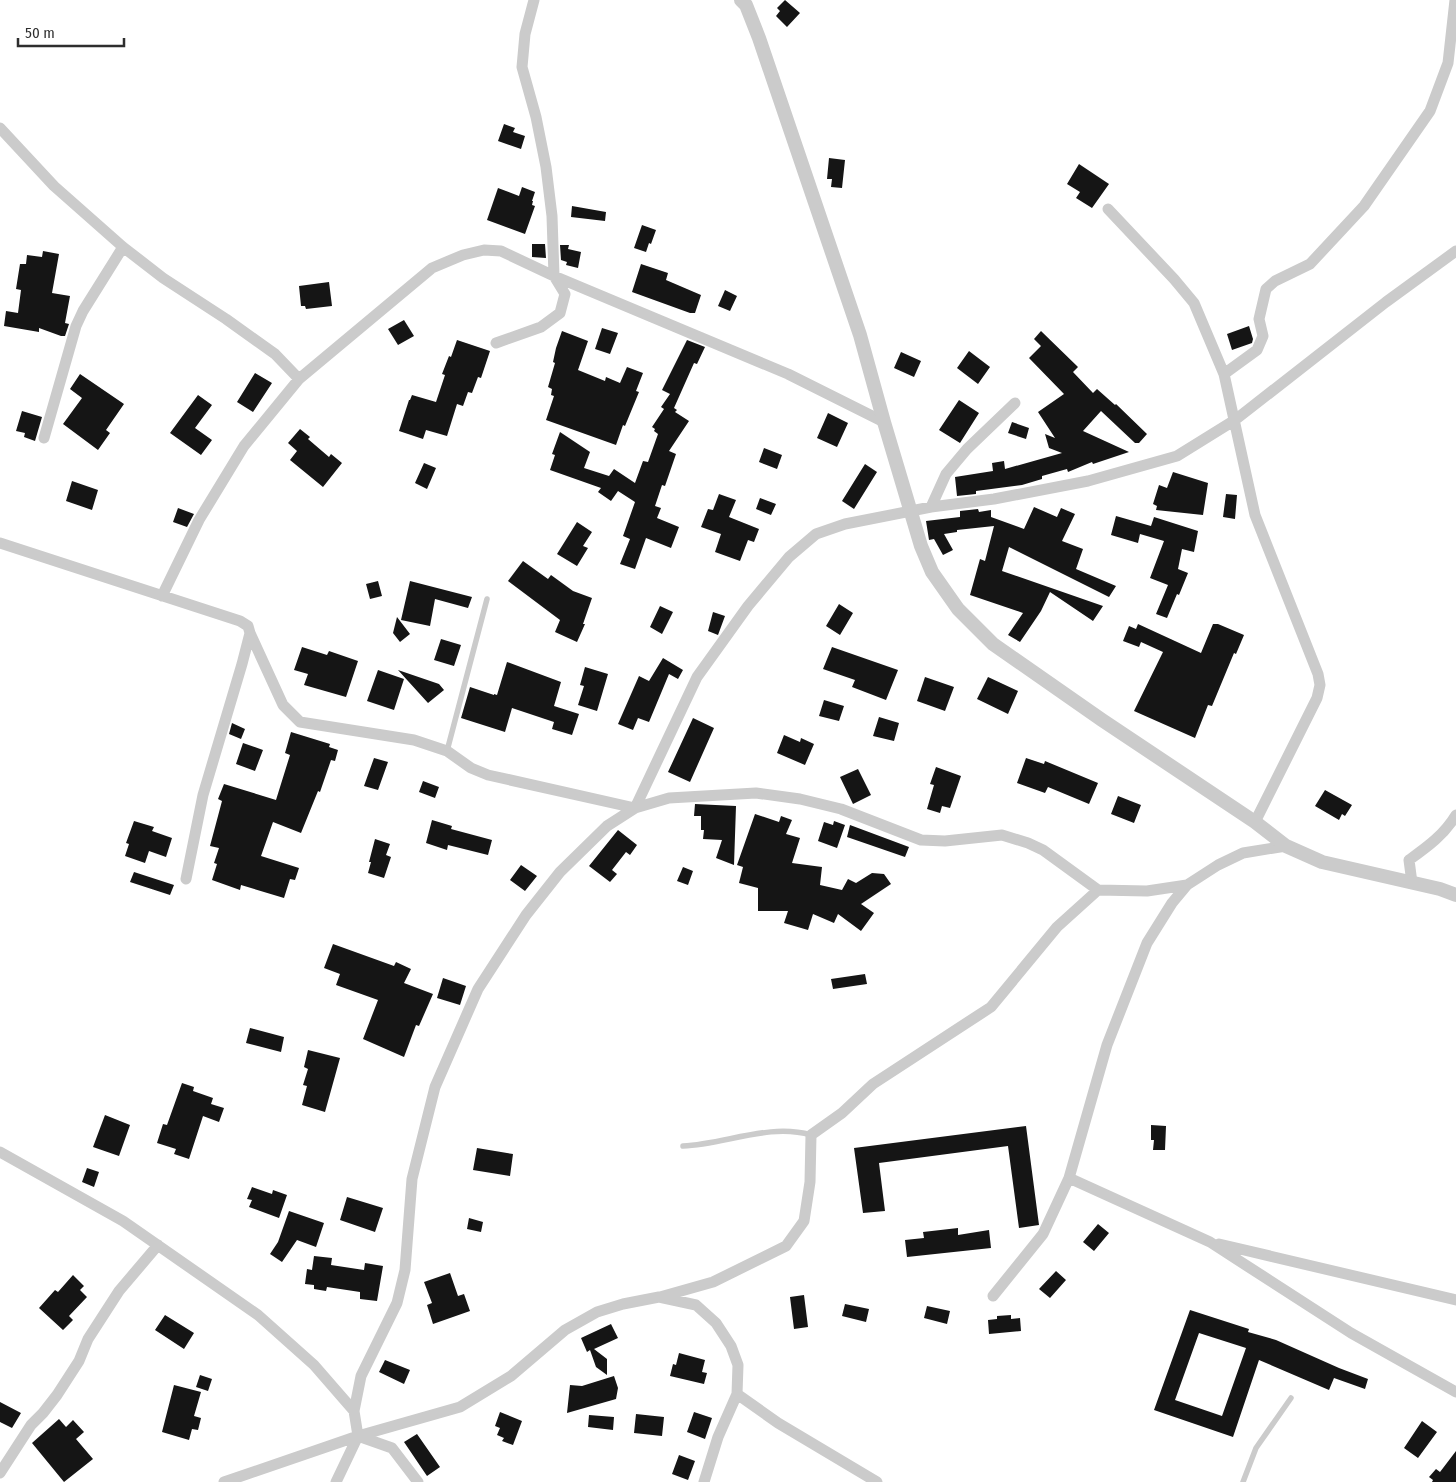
<svg xmlns="http://www.w3.org/2000/svg" width="1456" height="1482" font-family="'Fira Sans Condensed',sans-serif">
<style>
.building{fill:#151515;fill-rule:evenodd}
.lines{fill:none;stroke-linecap:round;stroke-linejoin:round}
.service{stroke:#cbcbcb;stroke-width:5.5}
.minor{stroke:#cbcbcb;stroke-width:11}
.tertiary{stroke:#cbcbcb;stroke-width:14}
</style>
<rect width="100%" height="100%" fill="#fff"/>
<path class="building" d="M785 0 800 13 787 27 776 16 780 11 777 8Z
M504 124 515 128 513 132 525 136 521 149 498 141Z
M829 158 845 160 842 188 831 187 832 179H827Z
M1079 164 1109 184 1092 208 1076 198 1080 192 1067 184Z
M522 187 535 192 532 201H533L532 205 535 206 525 234 487 220 498 188 519 196Z
M572 206 606 212 605 221 571 217Z
M642 225 656 230 651 244 649 243 646 252 634 248Z
M532 244H545L546 258 532 257Z
M560 245H569L568 249 581 252 578 268 566 265 567 262 561 260Z
M43 251 59 254 52 293 70 296 65 323 69 324 65 336H61L39 328V332L4 326 6 311 18 313 21 290 16 289 20 264H26L27 255 42 257Z
M641 264 668 273 666 280 701 295 695 313H690L632 292Z
M329 282 332 306 306 309 305 306H301L299 286Z
M725 290 737 296 730 311 718 306Z
M404 320 414 336 398 345 388 329Z
M1249 326 1253 339 1252 343 1232 350 1227 334Z
M602 328 618 333 610 354 595 349Z
M562 331 588 341 578 370 605 381 606 377 620 383 627 367 643 373 636 391 639 392 625 426 623 425 616 445 546 420 554 396 551 395 552 389 548 387 555 363 553 362 556 348Z
M1041 331 1078 367 1073 372 1093 393 1097 389 1115 405 1116 404 1147 434 1139 443H1135L1101 411 1083 431 1129 452 1093 464 1092 462 1068 472 1067 469 1042 476V479L1022 485 976 491V494L957 496 955 477 993 471 992 463 1004 461 1005 469 1062 453 1049 448 1045 434 1055 438 1038 412 1064 394 1029 358 1041 346 1034 339Z
M457 340 490 351 481 378 478 377 472 393 468 392 463 406 457 404 447 436 426 430 423 439 399 431 409 400H410L412 395 436 402 445 375 442 374 449 356 451 357Z
M687 340 705 347 697 364 694 363 674 408 677 410 675 412 689 421 669 451 676 454 665 486 662 485 655 506 661 508 657 518 679 527 671 548 646 538 635 569 620 564 630 539 623 536 635 502 618 491 611 501 598 492 601 488 550 470 555 455 552 454 560 432 590 452 584 468 609 476 614 469 635 483 643 461 648 462 658 434 654 431 655 429 652 427 664 409 661 407 670 394 662 390Z
M969 351 990 367 978 384 957 368Z
M901 352 921 361 914 377 894 368Z
M255 373 272 383 253 412 237 402Z
M80 374 124 404 106 430 110 433 98 450 63 424 82 398 70 389Z
M198 395 212 405 195 428 212 440 201 455 170 433Z
M959 400 979 413 960 443 939 430Z
M22 411 42 417 35 441 24 437 25 433 16 431Z
M828 413 848 423 837 447 817 438Z
M1012 422 1029 428 1026 439 1008 433Z
M300 429 310 437 308 439 329 457 331 454 342 463 323 487 290 460 297 451 288 443Z
M764 448 782 455 777 469 759 462Z
M424 463 436 468 427 489 415 483Z
M865 464 877 472 854 509 842 501Z
M1173 472 1208 483 1203 515 1156 510 1157 506 1153 504 1159 485 1167 488Z
M72 481 98 490 92 510 66 501Z
M719 494 736 500 729 517 759 529 754 542 748 540 740 561 715 552 721 534 701 527 708 509 713 510Z
M1226 494 1237 495 1235 519 1223 517Z
M760 498 776 504 771 515 756 509Z
M1034 507 1057 517 1061 508 1075 514 1062 541 1083 549 1076 569 1116 586 1109 597 1009 547 1002 571 1103 606 1093 621 1050 592 1041 611 1020 642 1008 635 1023 613 970 595 980 559 985 561 994 526 957 530V532L944 534 953 550 943 555 934 539 929 540 926 521 960 517V511L978 509 979 512 991 510V517L1024 529Z
M178 508 194 514 187 527 173 522Z
M1116 516 1151 526 1154 517 1198 531 1194 552 1182 549 1178 569 1188 573 1179 595 1177 594 1167 618 1156 614 1168 585 1150 578 1164 541 1140 534 1138 543 1111 535Z
M577 522 592 532 583 546 588 548 577 566 557 554Z
M523 561 548 579 551 575 573 591 592 598 583 624H585L577 642 555 632 560 620 508 581Z
M378 581 382 596 370 599 366 584Z
M410 581 472 597 468 608 435 599 430 626 401 620Z
M839 604 853 613 840 635 826 626Z
M660 606 673 612 662 634 650 627Z
M713 612 725 616 718 635 708 631Z
M397 617 410 634 400 642 393 633Z
M1138 624 1201 653 1213 624H1218L1244 635 1236 654 1234 653 1212 706 1208 705 1195 738 1134 711 1163 652 1141 642 1139 647 1123 641 1129 626 1136 629Z
M441 639 461 645 454 666 434 660Z
M302 647 327 655 329 651 358 661 346 697 304 685 308 674 294 670Z
M832 647 898 670 886 700 852 687 855 680 823 669Z
M663 658 683 670 678 679 669 674 649 722 638 718 633 730 618 724 639 676 649 681Z
M507 662 561 682 554 706 579 714 572 735 552 729 554 722 512 708 505 732 461 718 470 687 494 695V694L497 695Z
M585 667 608 674 597 711 578 705 584 686 580 685Z
M378 670 404 679 394 710 367 701Z
M398 670 439 684 444 690 428 703Z
M925 677 954 687 945 711 917 701Z
M988 677 1018 691 1008 714 977 699Z
M824 700 844 706 839 721 819 716Z
M879 717 899 723 894 741 873 736Z
M693 718 714 728 690 782 668 772Z
M232 723 245 729 241 739 229 734Z
M291 732 330 744 329 747 338 750 335 761 331 760 320 792 318 791 301 833 273 822 261 856 299 868 295 880 290 879 284 898 241 885 240 890 212 880 217 864 214 863 219 848 210 846 222 801 218 799 224 784 276 800 290 755 285 753Z
M784 735 800 742 801 738 814 744 805 765 777 753Z
M243 743 263 750 255 771 236 764Z
M374 758 388 762 378 790 364 786Z
M1026 758 1044 764 1045 761 1098 783 1089 804 1048 787 1045 793 1017 783Z
M936 767 961 776 950 808 942 806 940 813 927 809 934 785 930 784Z
M858 769 871 795 853 804 840 777Z
M423 781 439 787 435 798 419 792Z
M1325 790 1352 805 1345 816 1342 814 1339 820 1315 806Z
M1118 796 1141 805 1134 823 1111 814Z
M695 804 736 806 734 865 716 858 722 840 703 839 704 830H701V816H694Z
M755 814 779 822 781 816 792 820 786 834 800 838 792 863 822 867 820 885 842 890 848 879 856 883 872 873 884 874 891 884 861 904 874 913 861 931 838 914 834 923 813 914 808 930 784 923 788 911H758V888L739 883 743 867 737 865Z
M432 820 452 826 451 829 492 840 488 855 448 845 447 850 426 843Z
M134 821 154 827 152 831 172 838 166 857 149 851 145 863 125 856 129 844 126 843Z
M834 821 845 825 837 848 818 841 824 822 833 825Z
M850 825 909 847 905 857 847 837Z
M618 830 637 845 630 855 626 852 612 870 617 874 610 882 589 866Z
M375 839 390 844 386 855 391 857 384 878 368 873 371 862H369Z
M521 865 537 876 525 891 510 880Z
M683 867 693 871 688 885 677 881Z
M134 872 174 885 170 895 130 882Z
M333 944 394 966 396 962 411 969 404 983 433 994 419 1026 416 1025 404 1057 363 1039 378 1000 336 985 340 974 324 968Z
M865 974 867 984 833 989 831 979Z
M443 978 466 986 460 1005 437 998Z
M250 1028 284 1037 281 1052 246 1043Z
M308 1050 340 1058 325 1112 302 1105 307 1086 303 1085 308 1069 304 1067Z
M182 1083 194 1087 193 1091 213 1098 211 1104 224 1108 219 1122 203 1116 189 1159 174 1154 176 1149 157 1143 163 1124 167 1125Z
M105 1115 130 1125 119 1156 93 1147Z
M1151 1125 1166 1126 1165 1150H1153L1154 1140H1151Z
M1026 1126 1039 1225 1019 1228 1008 1146 879 1163 885 1211 863 1213 854 1148Z
M477 1148 513 1154 510 1176 473 1170Z
M87 1168 99 1172 94 1187 82 1182Z
M252 1187 272 1194 273 1190 287 1195 279 1218 249 1207 252 1200 247 1199Z
M347 1197 383 1208 375 1232 340 1220Z
M289 1211 324 1223 316 1247 297 1240 282 1262 270 1254 278 1242Z
M469 1218 483 1222 481 1232 467 1229Z
M1098 1224 1109 1233 1094 1251 1083 1242Z
M958 1228V1235L989 1230 991 1248 907 1257 905 1240 924 1238 923 1232Z
M314 1256 332 1258 331 1265 364 1270 365 1263 383 1266 377 1301 360 1299V1292L327 1287 326 1291 314 1289V1285L305 1284 307 1269 312 1270Z
M1056 1271 1066 1280 1050 1298 1039 1289Z
M450 1273 458 1296 464 1294 470 1311 433 1324 427 1305 432 1303 424 1282Z
M73 1275 84 1286 80 1290 87 1297 69 1316 73 1320 63 1330 39 1308 55 1290 58 1292Z
M804 1295 808 1327 794 1329 790 1297Z
M845 1304 869 1309 866 1322 842 1316Z
M927 1306 950 1311 947 1324 924 1318Z
M1190 1310 1249 1329 1248 1332 1276 1340 1339 1368 1368 1379 1365 1389 1334 1378 1329 1390 1259 1360 1233 1437 1154 1410ZM1199 1333 1246 1348 1222 1416 1175 1400Z
M165 1315 194 1333 184 1349 155 1330Z
M1011 1315V1319L1020 1318 1021 1331 989 1334 988 1320 997 1319V1316Z
M611 1324 618 1338 594 1349 607 1359V1375L596 1367 590 1350 587 1352 581 1338Z
M679 1353 705 1360 702 1372 707 1373 704 1384 670 1376 673 1364 676 1365Z
M385 1360 410 1370 404 1384 379 1372Z
M200 1375 212 1379 208 1391 196 1387Z
M614 1376 618 1388 616 1399 567 1413 570 1385 582 1386Z
M174 1385 201 1392 194 1416 201 1418 198 1430 192 1429 189 1440 162 1432Z
M0 1402 21 1413 12 1428 0 1422Z
M500 1412 522 1421 513 1445 502 1441 504 1438 497 1435 500 1428 495 1426Z
M694 1412 712 1418 705 1439 687 1432Z
M636 1414 664 1417 662 1436 634 1433Z
M589 1415 614 1417 613 1430 588 1427Z
M59 1419 66 1427 73 1420 84 1432 76 1439 93 1459 64 1482 32 1443Z
M1422 1421 1437 1432 1418 1458 1404 1448Z
M417 1434 440 1467 427 1476 404 1442Z
M1456 1451V1482H1432L1433 1480 1429 1477 1436 1469 1440 1472Z
M679 1455 695 1461 688 1480 672 1474Z"/>
<g class="lines">
<path class="service" d="M447 751 487 599
M683 1146C726 1144 769 1123 811 1135
M1243 1482 1256 1448 1291 1398"/>
<path class="minor" d="M0 128 54 186 123 247 163 278 226 319 275 354 299 379
M1108 209 1174 279 1194 303 1224 374 1255 515 1318 674 1320 685 1317 698 1255 822
M496 343 541 327 560 313 565 294 554 276 552 216 546 167 536 117 522 67 525 34 534 0
M1224 374 1257 350 1263 336 1259 319 1266 289 1275 281 1310 264 1364 206 1430 111 1448 63 1455 0
M44 438 76 326 83 311 123 247
M931 507 946 474 967 449 1015 403
M0 543 240 621 248 626 250 633 283 705 300 722 414 740 447 751 471 768 488 775 635 808 669 798 756 793 800 799 841 809 921 840 945 841 1002 835 1028 843 1043 850 1098 890 1147 891 1187 885
M162 596 199 520 244 446 299 379 432 268 463 255 484 250 501 251 554 276 788 374 884 422
M186 879 203 795 242 664 250 633
M1412 883 1409 860C1427 847 1444 835 1456 815
M0 1152 123 1221 258 1315 314 1365 354 1411
M1069 1178 1210 1242 1351 1333 1456 1392
M1219 1244 1456 1300
M993 1296 1043 1234 1069 1178 1107 1045 1147 943 1172 903 1187 885 1218 865 1243 853 1286 846
M660 1297 713 1282 786 1246 804 1221 810 1182 811 1135 842 1113 873 1084 991 1007 1057 927 1098 890
M358 1436 392 1448 418 1482
M0 1473 31 1425 43 1413 57 1395 79 1361 88 1339 119 1291 158 1245
M224 1482 358 1436 460 1407 511 1376 565 1330 597 1312 623 1304 659 1297 696 1305 716 1323 731 1346 738 1365 737 1394 778 1423 877 1482
M336 1482 358 1436 354 1411 361 1376 397 1303 405 1270 412 1179 435 1087 478 989 526 915 560 872 607 826 635 808 697 677 748 606 789 557 816 534 845 524 931 507 994 499 1088 481 1177 456 1235 420 1386 302 1456 251
M704 1482 718 1437 737 1394"/>
<path class="tertiary" d="M741 0 746 5 759 38 860 335 884 422 921 546 932 572 958 609 993 644 1102 720 1255 822 1286 846 1322 862 1440 889 1456 895"/>
</g>
<path d="M18 38v8h106v-8" fill="none" stroke="#2e2e2e" stroke-width="2.5"/>
<text x="25" y="38" font-size="15" fill="#2e2e2e" stroke="#ffffff" stroke-width="4" paint-order="stroke">50 m</text>
</svg>
